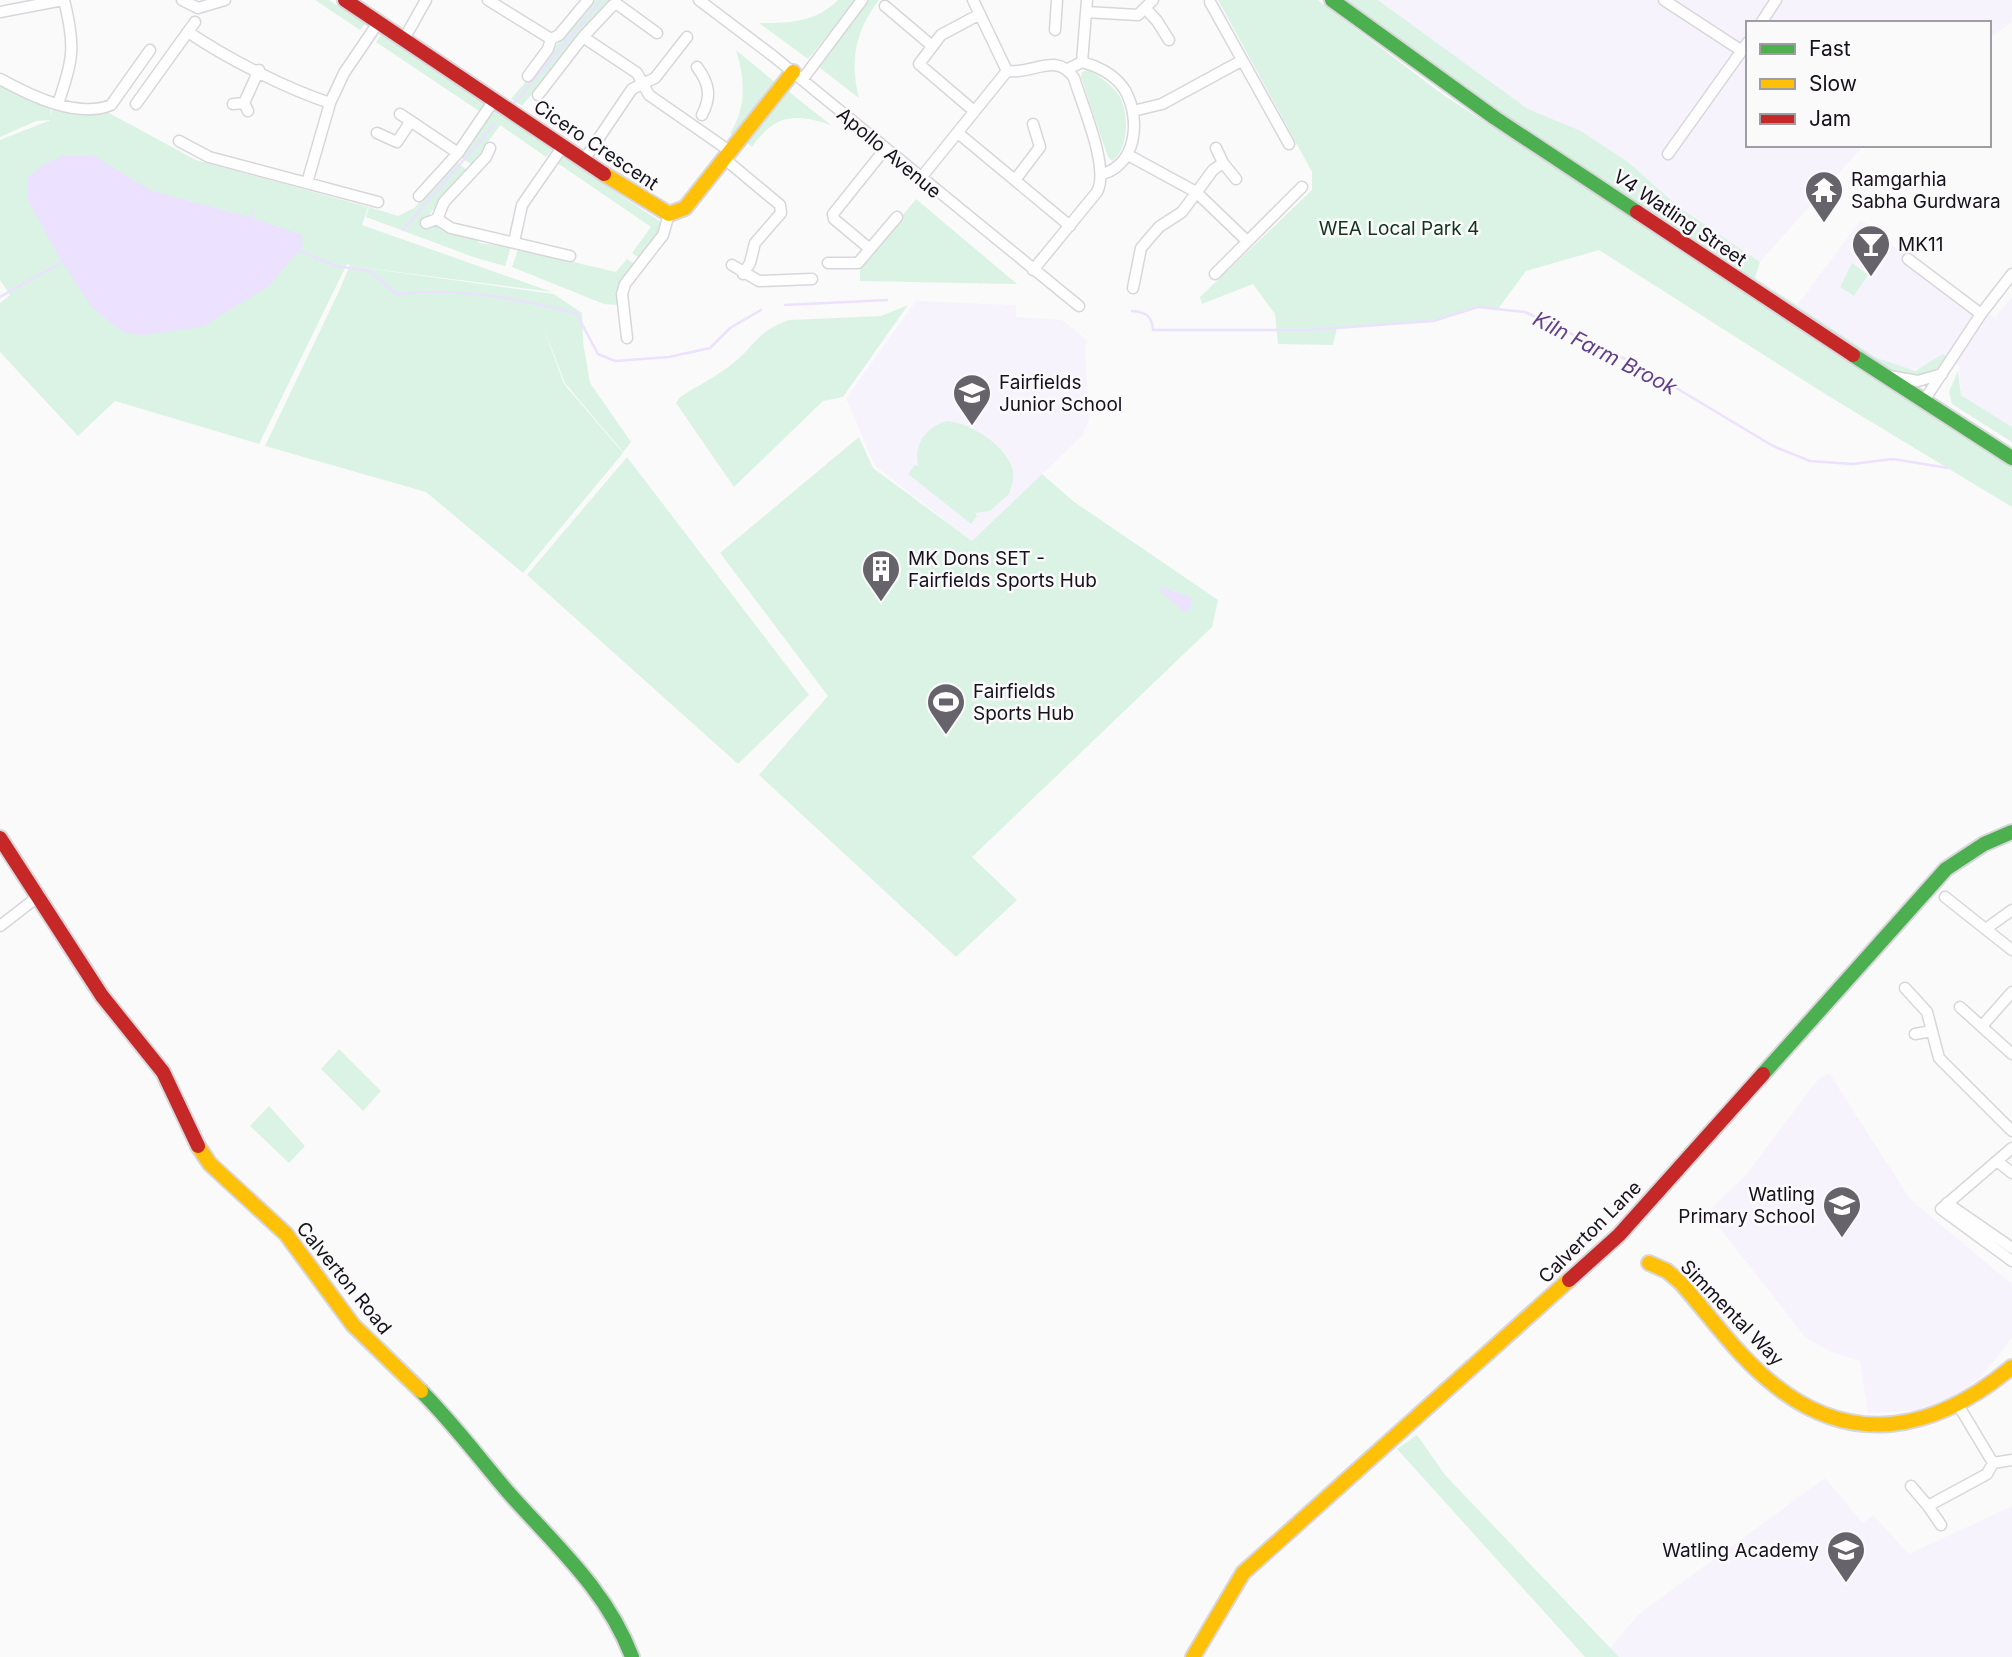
<svg xmlns="http://www.w3.org/2000/svg" width="2012" height="1657" font-family="Inter,sans-serif">
<style>
.built{fill:#f7f3fc}
.green{fill:#dbf3e5}
.water{fill:#ece1fe}
.lines{fill:none;stroke-linecap:round;stroke-linejoin:round}
.stream{stroke:#ece1fe;stroke-width:2.5}
.street-casing{stroke:#d8d6db;stroke-width:13}
.fast-casing{stroke:#d8d6db;stroke-width:18}
.slow-casing{stroke:#d8d6db;stroke-width:18}
.jam-casing{stroke:#d8d6db;stroke-width:18}
.street{stroke:#fefefe;stroke-width:10}
.fast{stroke:#4caf50;stroke-width:14}
.slow{stroke:#ffc107;stroke-width:14}
.jam{stroke:#c62828;stroke-width:14}
.labels{text-anchor:middle;dominant-baseline:central;stroke-width:5;stroke-linejoin:round;paint-order:stroke}
.street-label{font-size:19px;fill:#16111c;stroke:#fafafa}
.poi-label{font-size:19px;fill:#16111c;stroke:#fafafa;text-anchor:start}
.park-label{font-size:19px;fill:#123322;stroke:#fafafa}
.water-label{font-size:21px;font-style:italic;fill:#623e8b;stroke:#fafafa}
</style>
<rect width="100%" height="100%" fill="#fafafa"/>
<path class="built" d="M1378 0H2012V22L1989 38V23H1748V145H1864L1760 262 1528 109Z
M1861 220 1899 251 1995 318 2012 297V427L1961 395 1959 366 1943 355 1923 368 1905 369 1877 358 1797 305Z
M916 301 1016 305V317L1062 320 1088 341 1085 346 1089 420 1083 435 972 541 875 466 846 398Z
M1830 1074 1910 1199 2012 1284V1338L1980 1378 1932 1410 1868 1413 1860 1361 1829 1351 1805 1337 1707 1212 1746 1175 1819 1078Z
M1825 1478 1863 1523 1873 1515 1909 1554 2012 1506V1657H1619L1610 1648 1639 1614Z"/>
<path class="green" d="M315 0H329L365 24 360 30Z
M595 0H609L522 106 511 99Z
M838 0H856L808 59 759 23C789 23 815 23 838 0Z
M866 0H879C856 30 849 60 859 98L815 64Z
M1218 0H1318L1442 94 2012 466V507L1830 397 1599 250 1526 271 1498 309 1478 307 1433 321 1337 328 1333 345 1278 344 1275 314 1253 284 1202 304 1200 297 1312 190V172Z
M1332 0H1378L1528 109 1581 131 1628 162 1680 208 1760 262 1755 278 1877 358 1915 371 1943 354 1951 360 1942 374 1918 381 1882 374Z
M381 35 484 104 479 111 376 42Z
M736 50 776 83 736 137 730 133C747 108 745 78 736 50Z
M1089 70C1100 77 1113 85 1120 97 1129 114 1129 149 1112 161L1108 157 1081 77 1082 72Z
M0 79 50 101 51 116 52 108 109 113 196 160 368 207 362 225 552 292 351 266 554 294 582 313 583 342 590 383 631 442 623 452 565 383 542 324 564 384 623 453 523 573 426 492 265 446 340 289 350 265 347 264 259 444 115 401 78 436 0 352V303L10 295 0 280V140L51 120 36 121 0 137Z
M784 88 831 125C794 113 775 114 752 147L744 140Z
M494 109 552 150 546 157 500 125 472 165 460 157Z
M561 156 661 222 659 233 639 258 632 253 651 227 556 162Z
M456 162 467 170 423 222 437 224 446 232 475 237 479 243 511 247 505 266 476 258 366 217 369 207 398 216 414 208Z
M916 199 1017 284 860 281V267Z
M518 249 616 272 627 259 635 264C625 277 614 288 618 305L604 304 512 267Z
M1852 263 1868 275 1854 296 1840 287Z
M908 305 843 397 823 401 734 487 676 403 680 397C697 386 716 377 732 364 756 346 755 332 789 320L881 316Z
M1958 371 1961 395 2012 427V442L1952 404 1949 392Z
M946 421C969 422 1004 444 1012 467 1015 476 1012 485 1009 494L990 511 975 513 977 516 971 524 908 474 915 465 918 466C914 443 925 429 946 421Z
M859 437 873 468 972 541 1042 474 1073 501 1218 600 1212 627 972 857 1017 900 956 957 759 775 828 696 720 553Z
M627 457 809 695 738 764 527 575Z
M339 1049 381 1091 363 1111 321 1069Z
M269 1106 305 1146 289 1163 250 1126Z
M1417 1435 1445 1475 1619 1657H1585L1397 1449Z"/>
<path class="water" d="M63 156H94L152 191 250 217 302 235V247L269 286 202 327 144 335 124 333 92 308 59 257 27 199 28 177 44 164Z
M1160 587 1189 596 1192 600 1190 610 1184 612 1159 590Z"/>
<g class="lines">
<path class="stream" d="M515 102 600 2
M250 221 254 211
M403 230 494 125
M297 250 336 266 370 271 396 294C459 287 515 298 576 313L598 354 615 361 669 357 710 348 730 328 761 310
M0 297 64 261
M785 305 887 300
M1132 311C1146 312 1152 316 1153 330H1309L1433 321 1478 307 1525 312 1638 365 1773 446 1810 461 1852 464 1893 459 1948 468"/>
<defs>
<path id="street" d="M182 0 198 8 225 0
M488 0 551 39 559 35 588 0
M699 0 773 56 1079 306
M973 0 1007 71C1032 75 1057 51 1074 78 1082 105 1110 168 1097 192L1033 270
M1664 0 1742 51
M1210 2 1289 144
M885 6 931 45
M1146 9 1157 21 1169 40
M0 12 63 0
M1086 12 1138 15 1153 0
M1761 23 1776 0
M1055 30 1057 0
M188 32C228 59 285 88 330 103
M583 37 637 73 649 95 731 152
M404 39 426 0
M1082 62 1087 0
M697 67C709 83 712 96 702 115
M1068 69 1082 62C1100 67 1117 76 1126 92 1141 121 1136 165 1102 174
M528 76 548 49 551 39
M0 79C29 95 77 119 111 105L150 50
M802 80 862 0
M538 95 583 37 613 5 617 4 657 33
M244 103 259 70
M58 104C73 58 76 48 64 0
M136 104 195 22
M233 104 244 103 248 111
M974 111 919 64 941 35 980 14
M1133 111 1162 104 1241 61
M400 114 458 153
M377 133 397 142 411 121
M958 133 1070 226
M179 141 209 157 378 202
M490 148 486 157 444 202 437 219 451 228 570 256
M1216 148 1223 163 1236 179
M1668 154 1748 42
M1128 155 1196 192 1247 241
M584 160 632 89 655 78 687 37
M726 160 780 205 781 213 755 243 750 263 743 274
M920 179 1007 71
M1015 180 1040 147 1033 124
M307 183 330 103 344 73 378 23
M419 196 458 153 494 100
M426 223 437 219
M514 242 522 205 563 146
M870 249 834 219 833 214 885 149
M1908 259 1981 314
M828 263H858L897 217
M732 265 759 281 812 279
M1215 274 1302 187
M1133 288 1141 248 1159 227 1182 212 1213 170 1223 163
M627 338 622 294 625 284 663 235 669 214
M1889 376 1918 381 1942 374
M1923 402 1981 314 2012 274
M1945 897 2012 950
M0 926 40 895
M1987 928 2012 910
M1905 988 1927 1012 1939 1058 2012 1131
M1960 1007 2012 1054
M1982 1026 2012 992
M1915 1034 1932 1031
M2012 1148 1941 1209 2012 1261
M1997 1161 2012 1173
M1947 1203 2012 1248
M1960 1408 1993 1463 2012 1460
M1911 1486 1928 1506 1987 1474 1993 1463
M1928 1506 1941 1525"/>
<path id="fast" d="M1332 0 1495 118 1637 212
M1853 355 2012 458
M1763 1074 1946 869 1984 844 2012 832
M421 1391C453 1423 479 1458 508 1492 554 1544 607 1590 632 1657"/>
<path id="slow" d="M604 174 669 214 685 208 793 72
M198 1146 210 1164 286 1234 353 1325 421 1391
M1649 1263 1667 1271 1681 1283C1709 1315 1734 1351 1767 1379 1849 1450 1934 1432 2012 1367
M1193 1657 1243 1573 1569 1280"/>
<path id="jam" d="M345 0 604 174
M1637 212 1853 355
M0 838 102 996 163 1072 198 1146
M1569 1280 1619 1235 1763 1074"/>
</defs>
<use href="#street" class="street-casing"/>
<use href="#fast" class="fast-casing"/>
<use href="#slow" class="slow-casing"/>
<use href="#jam" class="jam-casing"/>
<use href="#street" class="street"/>
<use href="#fast" class="fast"/>
<use href="#slow" class="slow"/>
<use href="#jam" class="jam"/>
</g>
<defs>
<symbol id="temple-pin" viewBox="-11 -11 22 30"><path d="M0 17L-7.5 6A9.5 9.5 0 1 1 7.5 6Z" fill="#66636a" stroke="#fafafa"/><path d="M0-6L5-2H3V0L6.5 2.5H4V6H1.5V3h-3V6H-4V2.5H-6.5L-3 0V-2H-5Z" fill="#fff"/></symbol>
<symbol id="bar-pin" viewBox="-11 -11 22 30"><path d="M0 17L-7.5 6A9.5 9.5 0 1 1 7.5 6Z" fill="#66636a" stroke="#fafafa"/><path d="M-6-5H6L.8 .8V4.5H3.5V6h-7V4.5H-.8V.8Z" fill="#fff"/></symbol>
<symbol id="school-pin" viewBox="-11 -11 22 30"><path d="M0 17L-7.5 6A9.5 9.5 0 1 1 7.5 6Z" fill="#66636a" stroke="#fafafa"/><path d="M0-5L7-2L0 1L-7-2ZM-4 1L0 2.5L4 1V4Q0 6-4 4Z" fill="#fff"/></symbol>
<symbol id="building-pin" viewBox="-11 -11 22 30"><path d="M0 17L-7.5 6A9.5 9.5 0 1 1 7.5 6Z" fill="#66636a" stroke="#fafafa"/><path d="M-4-6H4V6H1V3H-1V6H-4ZM-2.5-4.3h1.7v1.8h-1.7ZM.8-4.3h1.7v1.8H.8ZM-2.5-1h1.7V.8h-1.7ZM.8-1h1.7V.8H.8Z" fill="#fff"/></symbol>
<symbol id="stadium-pin" viewBox="-11 -11 22 30"><path d="M0 17L-7.5 6A9.5 9.5 0 1 1 7.5 6Z" fill="#66636a" stroke="#fafafa"/><path d="M0-5a6.5 5 0 1 0 0 10a6.5 5 0 1 0 0-10ZM-3.5-1.8h7v3.6h-7Z" fill="#fff"/></symbol>
</defs>
<g fill-rule="evenodd">
<use href="#temple-pin" x="1802" y="168" width="44" height="60"/>
<use href="#bar-pin" x="1849" y="222" width="44" height="60"/>
<use href="#school-pin" x="950" y="371" width="44" height="60"/>
<use href="#building-pin" x="859" y="547" width="44" height="60"/>
<use href="#stadium-pin" x="924" y="680" width="44" height="60"/>
<use href="#school-pin" x="1820" y="1183" width="44" height="60"/>
<use href="#school-pin" x="1824" y="1528" width="44" height="60"/>
</g>
<g class="labels">
<g class="street-label">
<text transform="translate(596 145) rotate(34)">Cicero Crescent</text>
<text transform="translate(889 153) rotate(40)">Apollo Avenue</text>
<text transform="translate(1680 218) rotate(34)">V4 Watling Street</text>
<text transform="translate(1590 1232) rotate(-45)">Calverton Lane</text>
<text transform="translate(344 1278) rotate(51)">Calverton Road</text>
<text transform="translate(1732 1313) rotate(46)">Simmental Way</text>
</g>
<g class="poi-label">
<text x="1851" y="179">Ramgarhia<tspan x="1851" dy="22">Sabha Gurdwara</tspan></text>
<text x="1898" y="244">MK11</text>
<text x="999" y="382">Fairfields<tspan x="999" dy="22">Junior School</tspan></text>
<text x="908" y="558">MK Dons SET -<tspan x="908" dy="22">Fairfields Sports Hub</tspan></text>
<text x="973" y="691">Fairfields<tspan x="973" dy="22">Sports Hub</tspan></text>
<text x="1815" y="1194" text-anchor="end">Watling<tspan x="1815" dy="22">Primary School</tspan></text>
<text x="1819" y="1550" text-anchor="end">Watling Academy</text>
</g>
<g class="park-label">
<text x="1399" y="228">WEA Local Park 4</text>
</g>
<g class="water-label">
<text transform="translate(1605 353) rotate(27)">Kiln Farm Brook</text>
</g>
</g>
<rect x="1746" y="21" width="245" height="126" fill="#fafafa" stroke="#9f9da1" stroke-width="2"/>
<rect x="1760" y="44" width="35" height="10" fill="#4caf50" stroke="#9f9da1" stroke-width="2"/>
<text x="1809" y="56" font-size="21" fill="#16111c">Fast</text>
<rect x="1760" y="79" width="35" height="10" fill="#ffc107" stroke="#9f9da1" stroke-width="2"/>
<text x="1809" y="91" font-size="21" fill="#16111c">Slow</text>
<rect x="1760" y="114" width="35" height="10" fill="#c62828" stroke="#9f9da1" stroke-width="2"/>
<text x="1809" y="126" font-size="21" fill="#16111c">Jam</text>
</svg>
